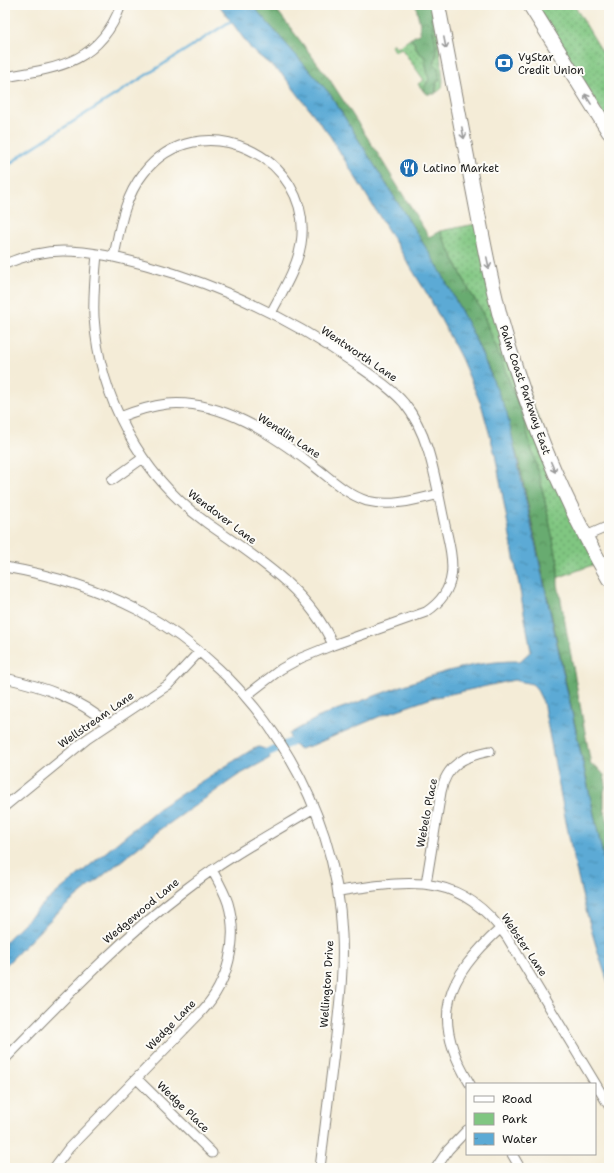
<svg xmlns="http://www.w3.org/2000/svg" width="614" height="1173" font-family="'Shantell Sans',sans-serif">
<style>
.green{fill:url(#green-dots);stroke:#4e714e}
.forest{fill:url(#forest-crowns);stroke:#426446}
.water{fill:url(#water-ripples);stroke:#3c6378}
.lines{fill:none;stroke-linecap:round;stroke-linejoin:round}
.stream{stroke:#5baad5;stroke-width:2.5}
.canal{stroke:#5baad5;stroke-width:8}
.minor-casing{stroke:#88847a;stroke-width:11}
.primary-casing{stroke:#88847a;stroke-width:16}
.minor{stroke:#fff;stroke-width:9}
.primary{stroke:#fff;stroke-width:14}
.oneway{stroke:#999}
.labels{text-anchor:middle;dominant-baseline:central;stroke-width:4;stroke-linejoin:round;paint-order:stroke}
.poi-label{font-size:11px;fill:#1c1c1c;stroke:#fdfcf7;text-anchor:start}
.street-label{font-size:11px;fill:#1c1c1c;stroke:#fdfcf7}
</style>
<defs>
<pattern id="green-dots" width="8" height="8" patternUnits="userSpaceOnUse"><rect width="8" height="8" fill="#80c681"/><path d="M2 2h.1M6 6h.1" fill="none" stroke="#68a069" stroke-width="1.8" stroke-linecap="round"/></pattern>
<pattern id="forest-crowns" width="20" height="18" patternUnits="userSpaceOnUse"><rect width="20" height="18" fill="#68ab6f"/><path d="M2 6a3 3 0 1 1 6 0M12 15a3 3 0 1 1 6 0" fill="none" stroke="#558a5a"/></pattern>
<pattern id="water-ripples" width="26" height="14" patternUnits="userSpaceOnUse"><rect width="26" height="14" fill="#5baad5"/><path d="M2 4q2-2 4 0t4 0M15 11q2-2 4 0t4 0" fill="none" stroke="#4a8aac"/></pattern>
</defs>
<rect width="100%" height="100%" fill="#fdfcf7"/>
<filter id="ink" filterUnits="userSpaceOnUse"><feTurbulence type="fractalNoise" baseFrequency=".025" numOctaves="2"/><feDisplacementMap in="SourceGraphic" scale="8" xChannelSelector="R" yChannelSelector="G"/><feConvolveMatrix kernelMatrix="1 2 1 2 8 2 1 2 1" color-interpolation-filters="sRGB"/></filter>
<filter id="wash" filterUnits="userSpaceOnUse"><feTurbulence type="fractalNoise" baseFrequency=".012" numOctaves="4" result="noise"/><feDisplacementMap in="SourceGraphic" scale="16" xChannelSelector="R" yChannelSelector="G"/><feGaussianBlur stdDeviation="0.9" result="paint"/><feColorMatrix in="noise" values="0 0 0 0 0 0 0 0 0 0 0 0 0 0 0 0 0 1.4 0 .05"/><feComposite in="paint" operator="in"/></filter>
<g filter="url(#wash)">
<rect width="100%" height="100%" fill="#f4ecd7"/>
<path class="green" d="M535 5H574L609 63V123Z
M436 17 443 80 442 88 436 93 437 81 440 80 438 67 434 64C440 51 433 32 431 18Z
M410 39 414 42 415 47 424 56 429 80 423 89 425 93 418 84 424 80 401 48 396 52 391 46 393 43 397 48Z
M476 224 492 300 595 564 557 578 558 563 541 483 521 411 481 309 470 292 440 231Z"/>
<path class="forest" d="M252 5H273L330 80 376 151 429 237 440 231 470 292 481 309 521 411 541 483 558 563V584L591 765 597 767 604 775 606 784 604 792V808L609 826V884L518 458 490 372 474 336 441 272 330 94Z
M416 5H433L436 17 431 18C433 33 440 50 434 64L438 67 440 80 437 81 435 94H427L423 89 429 80 424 56 418 52 414 42 410 39 420 33C421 22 417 15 416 5Z"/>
<path class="water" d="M219 5H252L330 94 441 272 474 336 507 413 609 884V985C576 894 562 797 543 702L536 688 532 684 514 680 432 698 383 715 313 745 300 749 292 744 289 734 317 718 336 710C395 690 456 660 520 661L531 651 495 454 482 407 461 358 429 297 330 136 283 75 252 50Z
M259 747 267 750 270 758 237 776 160 830 116 865 56 914 5 966V942L42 905 159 808 253 749Z"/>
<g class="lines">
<path class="stream" d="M5 168 24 153 231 21"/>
<path class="canal" d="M259 756 301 738"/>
</g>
</g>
<g filter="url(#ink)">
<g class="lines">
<defs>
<path id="minor" d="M5 77C58 68 100 63 121 5
M97 254C95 275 93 296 94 317 99 397 141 476 207 523 255 557 309 589 333 645
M114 256C120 227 124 198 143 174 198 102 315 156 301 244 297 268 282 292 271 313
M5 264C24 256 43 251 63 251 92 251 119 258 146 265 220 285 291 319 354 363 371 375 390 387 404 403 431 436 436 485 445 525 453 560 461 589 426 612L333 645 301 658 281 669 246 696
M120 417C135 411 150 406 167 404 221 399 273 435 314 466 331 479 346 494 367 501 391 507 415 500 439 494
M112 480 143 458
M586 536 609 526
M5 567C51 575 96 588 138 610 256 674 337 801 342 935 344 972 339 1008 335 1044 330 1085 325 1127 320 1168
M5 678C44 687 78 698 108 724
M5 806 87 739 168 685 199 652
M426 884 441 792C446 764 465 756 490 751
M338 891C410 881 459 870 507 937L609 1106
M5 1059C63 1000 120 939 186 889 226 858 271 834 314 808
M137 1079 212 1153
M470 1084C429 1017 446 978 501 928
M512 1154 520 1168
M54 1168 69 1148 202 1011C228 983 239 940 228 903 224 891 218 881 212 870
M436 1168 448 1150 467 1130"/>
<path id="primary" d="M438 5C449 65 461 124 472 183 481 229 489 275 501 320 526 410 562 498 609 579
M530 5 609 132"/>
</defs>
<use href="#minor" class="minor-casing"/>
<use href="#primary" class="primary-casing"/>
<use href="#minor" class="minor"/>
<use href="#primary" class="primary"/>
</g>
<defs><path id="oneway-shaft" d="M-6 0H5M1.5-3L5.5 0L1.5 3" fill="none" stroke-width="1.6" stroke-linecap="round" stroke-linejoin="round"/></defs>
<g class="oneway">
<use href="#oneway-shaft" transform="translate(445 43) rotate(79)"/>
<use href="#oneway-shaft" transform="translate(588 99) rotate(-122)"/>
<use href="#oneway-shaft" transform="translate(463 133) rotate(79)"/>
<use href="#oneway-shaft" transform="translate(488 263) rotate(78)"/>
<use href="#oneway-shaft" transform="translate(553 467) rotate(67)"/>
</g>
</g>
<defs>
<symbol id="bank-disc" viewBox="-11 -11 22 22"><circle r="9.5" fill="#1f6fb2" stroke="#fdfcf7"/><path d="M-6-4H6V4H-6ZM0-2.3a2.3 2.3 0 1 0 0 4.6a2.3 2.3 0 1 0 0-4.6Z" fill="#fff"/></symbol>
<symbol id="restaurant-disc" viewBox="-11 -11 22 22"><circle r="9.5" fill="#1f6fb2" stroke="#fdfcf7"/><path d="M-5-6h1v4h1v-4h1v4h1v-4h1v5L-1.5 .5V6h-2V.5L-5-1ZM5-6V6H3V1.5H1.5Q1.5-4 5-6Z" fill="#fff"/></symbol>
</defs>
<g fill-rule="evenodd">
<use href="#bank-disc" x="493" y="52" width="22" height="22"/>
<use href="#restaurant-disc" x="398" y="157" width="22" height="22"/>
</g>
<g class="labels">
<g class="poi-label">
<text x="518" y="57">VyStar<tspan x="518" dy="13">Credit Union</tspan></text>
<text x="423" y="168">Latino Market</text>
</g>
<g class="street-label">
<text transform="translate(359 354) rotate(34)">Wentworth Lane</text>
<text transform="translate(525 390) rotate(71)">Palm Coast Parkway East</text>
<text transform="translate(289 436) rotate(33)">Wendlin Lane</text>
<text transform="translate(222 517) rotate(37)">Wendover Lane</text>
<text transform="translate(96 720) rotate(-35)">Wellstream Lane</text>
<text transform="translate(427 813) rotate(-79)">Webelo Place</text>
<text transform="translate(141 911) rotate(-40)">Wedgewood Lane</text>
<text transform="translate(524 945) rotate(56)">Webster Lane</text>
<text transform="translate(327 984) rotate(-86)">Wellington Drive</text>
<text transform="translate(171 1025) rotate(-46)">Wedge Lane</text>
<text transform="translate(183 1107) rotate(44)">Wedge Place</text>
</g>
</g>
<rect width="614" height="1173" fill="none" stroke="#fdfcf7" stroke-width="20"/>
<rect x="466" y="1083" width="130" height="72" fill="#fdfcf7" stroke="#a3a29f"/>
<rect x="474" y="1096" width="20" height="6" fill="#ffffff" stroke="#a3a29f"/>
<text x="502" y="1103" font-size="12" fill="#1c1c1c">Road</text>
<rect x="474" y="1113" width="20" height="12" fill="#80c681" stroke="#a3a29f"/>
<text x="502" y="1123" font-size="12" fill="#1c1c1c">Park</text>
<rect x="474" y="1133" width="20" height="12" fill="url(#water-ripples)" stroke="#a3a29f"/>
<text x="502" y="1143" font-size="12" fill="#1c1c1c">Water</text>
</svg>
